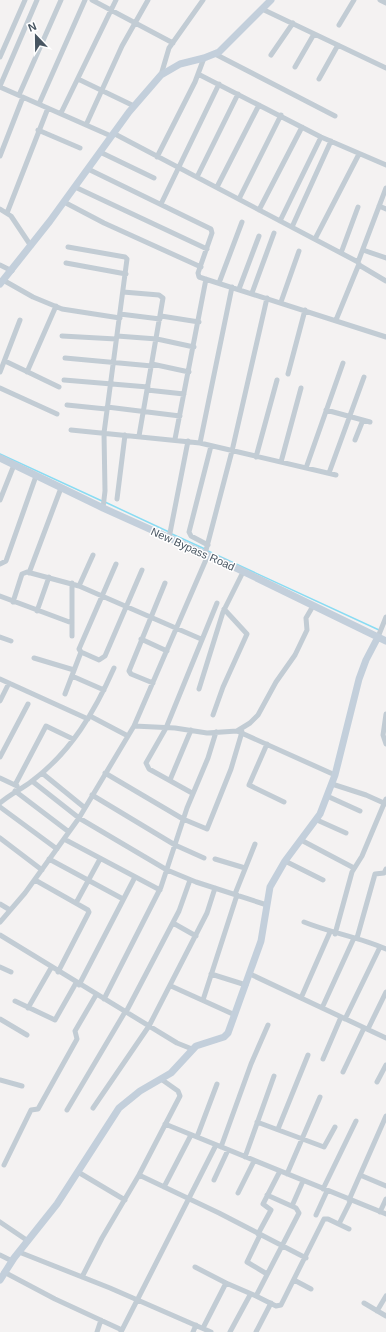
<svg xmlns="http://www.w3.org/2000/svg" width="386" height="1332" font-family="Arial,sans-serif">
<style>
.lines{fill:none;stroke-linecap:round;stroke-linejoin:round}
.stream{stroke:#89dcf3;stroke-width:1.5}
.street{stroke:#c2ccd4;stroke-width:5}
.secondary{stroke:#c3cfdb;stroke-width:7}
.labels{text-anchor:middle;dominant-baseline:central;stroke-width:3;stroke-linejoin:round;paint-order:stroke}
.street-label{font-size:11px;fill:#485561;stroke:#fff}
</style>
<rect width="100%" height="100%" fill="#f4f2f2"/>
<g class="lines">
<path class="stream" d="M0 454 102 501
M105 502 169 532
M172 534 205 549
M208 551 379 630"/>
<path class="street" d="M92 0 173 43
M380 0 386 3
M262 9 386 68
M339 25 354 0
M215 54 335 116
M271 55 293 23
M0 57 25 0
M295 67 314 34
M198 74 321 137 386 165
M161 75 169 48 203 0
M78 79 134 106
M319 79 338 45
M0 86 37 0
M0 87 111 136
M19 95 61 0
M39 104 85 0
M61 113 116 0
M86 125 122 46 148 0
M38 130 80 148
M113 133 358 262
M100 152 154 178
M0 156 23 97
M157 157 195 82 204 58
M88 169 211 229 212 233 198 273 199 277 386 337
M197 177 238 94
M75 187 207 249
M217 187 259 105
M386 188 358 262 359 265 386 281
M239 199 281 115
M64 202 104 223 201 267
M161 204 219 84
M379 206 386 209
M0 209 11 216 31 246
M259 210 302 127
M7 213 48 108
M280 221 321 137
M292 227 331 141
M315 239 359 154
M68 247 125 257 127 259 104 433 105 491 103 508
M363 250 386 258
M341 253 358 207
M66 263 126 274
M0 265 12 271
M3 280 33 297 62 309 120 318
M219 283 242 222
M239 289 259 236
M123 292 159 295 163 298 139 436
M252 293 274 233
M281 302 299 251
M120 314 160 319
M161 316 199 322
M336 320 359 264
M62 336 116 339
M117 336 157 339 194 347
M65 358 152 366
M5 361 59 387
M152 364 189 372
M0 372 20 320
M27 372 56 306
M288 374 305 310
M64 380 148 387
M0 388 57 414
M147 390 184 394
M67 405 106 409
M107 407 180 416
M326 410 370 422
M71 430 200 443 336 475
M175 439 206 279
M355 440 363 420
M200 443 232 287
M256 457 277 380
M281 462 301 388
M306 468 343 363
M329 473 364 377
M117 499 125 435
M0 500 14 465
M169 538 188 441
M208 545 191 536 189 532 211 446
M205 554 232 451 267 298
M0 564 6 561 36 476
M116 564 79 649 81 652 99 660 105 656 142 570
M29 573 61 488
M72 583V636
M79 586 93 555
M0 596 72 623
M13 602 22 574 27 572 79 586 201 639
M37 611 49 577
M0 637 11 641
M378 637 386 617
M141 639 167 651
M34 658 74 670
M72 676 104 690
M0 679 88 719
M153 683 131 674 129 671 165 583
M199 689 223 612 243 572
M65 694 81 652
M0 701 9 683
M386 714 383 735 386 744
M213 715 223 687 247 634 224 609
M90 716 128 736
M134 726 175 728 207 733 237 731 335 775
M237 731 250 723 258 715 276 682 295 655 307 630 306 618 313 606
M267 744 249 785 284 802
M0 757 28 704
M42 773 85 808
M105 773 183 819 207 829 231 769 242 732
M0 778 17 786
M170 780 191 730
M32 781 79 818 167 870 196 882 267 905
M332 784 366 795 386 804
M15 785 46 726 73 739
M15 791 69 832
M192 793 149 769 146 763 166 728 217 603
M92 795 175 845 204 858
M327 796 360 811
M0 803C10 794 22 789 32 781 71 752 95 711 114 668
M0 807 57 849
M317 820 346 833
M0 838 42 870
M64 839 160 890
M301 840 354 868
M49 859 123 899
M215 859 245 868
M285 861 323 880
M35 880 88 910 89 912 58 972
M235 894 255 844
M76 903 100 859
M0 904 10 910
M0 922 25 893 79 818 134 726 208 555
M304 922C331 933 359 937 386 949
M173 923 196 936
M335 934 352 872 362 856 386 799
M0 935 177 1043 192 1049
M357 938 375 874 384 873 386 869
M0 967 11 972
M211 974 246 985
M250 974 386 1038
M79 985 135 877
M171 986 235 1015
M301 998 330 932
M104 999 161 887 187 808 208 758 216 732
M203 1000 237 895
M15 1001 55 1020 76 983
M28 1008 51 968
M322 1008 354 938
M126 1012 179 911 190 880
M0 1019 27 1035
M345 1019 380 947
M368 1029 386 992
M323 1059 341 1017
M343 1072 364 1028
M0 1080 22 1086
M377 1082 386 1065
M93 1108 149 1026 207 913 215 888
M67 1110 125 1012
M257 1122 324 1147 335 1127
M165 1124 386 1214
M278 1129 308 1055
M197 1137 217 1084
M221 1147 251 1064 268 1025
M245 1157 274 1076
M4 1165 31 1110 38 1109 77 1039 75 1031 96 995
M78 1172 125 1200
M287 1174 320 1097
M139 1175 219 1213 306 1258
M360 1175 386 1186
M214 1180 228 1150
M164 1187 191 1135
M323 1189 356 1121
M238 1193 254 1161
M349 1200 386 1116
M292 1206 303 1181
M380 1212 386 1199
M316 1215 327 1191
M0 1222 28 1241
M339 1224 351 1200
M258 1234 271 1210 263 1204 280 1171
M260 1235 247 1262 267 1274
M19 1252 110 1288 211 1332
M0 1255 12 1261
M195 1267 226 1283 203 1328
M4 1272 55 1299 122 1330
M82 1277 102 1238 139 1175 180 1096 178 1091 161 1079
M294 1280 311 1289
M226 1283 256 1296 299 1213 296 1208 267 1195
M256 1296 276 1306 281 1305 324 1219H328L349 1229
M364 1303 386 1316
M377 1311 386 1296
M97 1332 101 1320
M121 1332 216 1145
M193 1332 196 1325
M230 1332 250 1295
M256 1332 271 1303"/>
<path class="secondary" d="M0 284 50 221 129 112 161 75 180 64 204 58 219 52 271 0
M0 458 103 508 234 567 386 641
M0 1280 14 1258 57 1204 119 1108 140 1091 171 1073 196 1046 224 1037 228 1033 261 941 270 887 285 861 320 814 335 775 359 679 366 660 378 637"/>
</g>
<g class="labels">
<g class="street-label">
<text transform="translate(193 549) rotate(24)">New Bypass Road</text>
</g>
</g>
<g transform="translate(36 36) rotate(338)" stroke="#ffffff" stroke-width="3" paint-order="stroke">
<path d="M0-3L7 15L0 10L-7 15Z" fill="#485561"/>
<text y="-6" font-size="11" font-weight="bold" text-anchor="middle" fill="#485561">N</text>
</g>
</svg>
